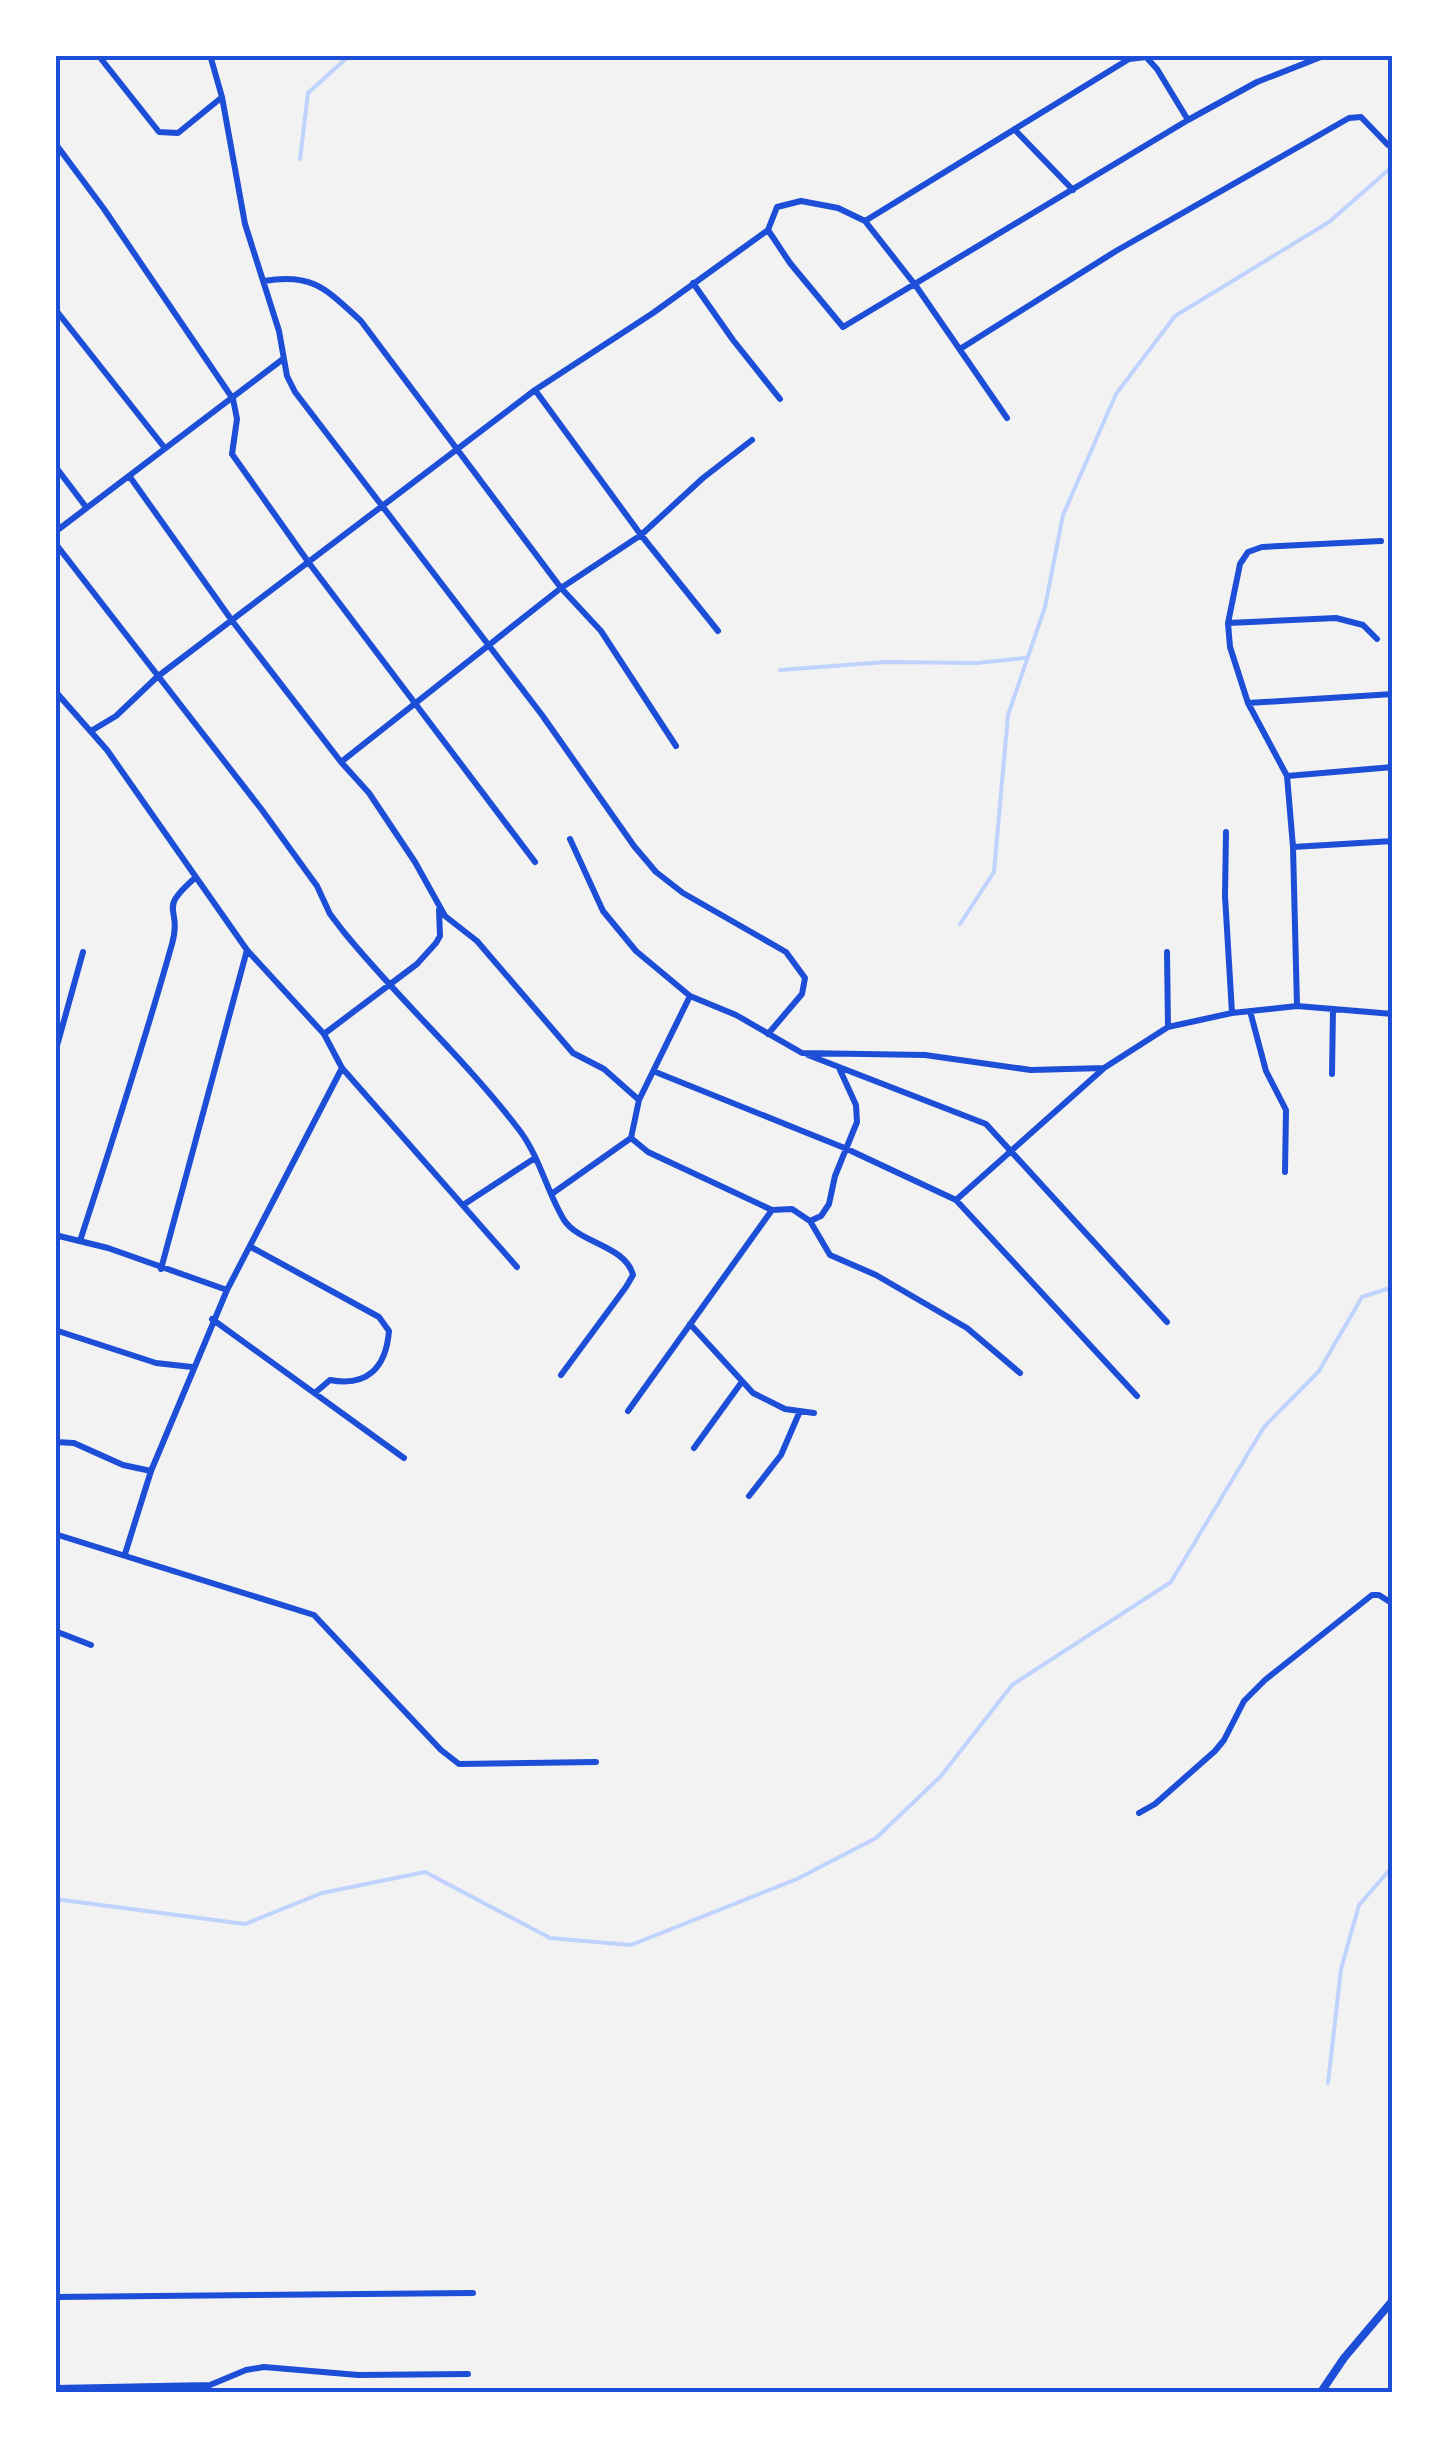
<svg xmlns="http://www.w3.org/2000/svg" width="1448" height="2447" font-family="'Archivo Narrow',sans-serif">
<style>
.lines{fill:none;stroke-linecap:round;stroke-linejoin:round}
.stream{stroke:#bfd3fe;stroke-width:4}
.minor{stroke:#1d4ed8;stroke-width:6}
.tertiary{stroke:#1d4ed8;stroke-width:8}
.neatline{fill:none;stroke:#1d4ed8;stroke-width:4}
</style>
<rect width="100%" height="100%" fill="#f2f2f2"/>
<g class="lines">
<path class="stream" d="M300 159 308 93 350 55
M780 670 886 662 977 663 1025 658
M960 924 994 872 1008 715 1045 607 1063 515 1116 394 1175 316 1329 222 1393 166
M55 1899 245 1924 322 1893 425 1872 550 1938 631 1945 797 1879 876 1838 941 1776 1012 1685 1171 1582 1264 1427 1319 1371 1362 1297 1393 1287
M1328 2083 1341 1969 1359 1905 1393 1866"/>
<path class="minor" d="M98 55 159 132 178 133 221 98
M210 55 222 97 245 224 279 331 287 376 295 392 542 715 634 846 656 872 683 893 786 952 805 978 802 994 768 1034
M1016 131 1073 190
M55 143 104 209 233 399 237 419 232 454 309 563 535 862
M865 221 1129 59 1146 57 1157 69 1188 120
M768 230 790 263 843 327 1188 120 1257 82 1326 55
M264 281C313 273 326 289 361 321L561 588 601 631 676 746
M693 283 733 340 780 399
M55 309 164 447
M960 349 1116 251 1349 118 1361 117 1388 145H1393
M535 390 641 535 718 631
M55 466 86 507
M130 477 233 622 341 762 369 793 415 862 445 916 477 941 573 1053 604 1069 639 1100 690 996
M55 532 283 359
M55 543 262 810 317 886 330 914 343 931C399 1000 466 1060 520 1131 540 1158 547 1192 564 1220 580 1244 625 1245 633 1275L626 1287 561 1375
M1228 623 1336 618 1363 625 1377 639
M55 691 107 750 247 950 324 1034 342 1068 517 1267
M1248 703 1393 694
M91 731 116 716 157 677 535 390 653 313 768 230 777 207 801 201 838 208 865 221 916 286 1007 418
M341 762 561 588 641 535 703 478 752 440
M1287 776 1393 767
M1226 832 1225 896 1232 1013
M570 839 603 911 636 951 690 996 736 1015 802 1053 925 1055 1031 1070 1104 1068 1168 1027 1232 1013 1297 1006 1393 1014
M1293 847 1393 841
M1167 952 1168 1027
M1297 1006 1293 847 1287 776 1248 703 1230 647 1228 623 1240 564 1248 552 1262 547 1381 541
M1250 1011 1266 1071 1286 1110 1285 1172
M324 1034 417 964 436 943 440 936 439 910
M55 1053 83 952
M808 1055 986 1124 1167 1322
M653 1071 847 1149 956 1200 1137 1396
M1332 1074 1333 1009
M639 1100 631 1138 648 1152 772 1210 792 1209 810 1221 830 1255 876 1275 967 1328 1020 1373
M553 1193 631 1138
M956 1200 1103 1069
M463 1205 535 1158
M810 1221 821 1216 829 1204 835 1176 857 1122 856 1105 840 1070
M55 1235 108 1248 227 1290 151 1471 125 1554
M80 1241C112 1142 144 1044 172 944 183 904 155 913 196 877
M251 1247 379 1317 389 1331C386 1368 367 1387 330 1380L316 1392
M161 1269 247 950
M227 1290 342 1068
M212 1319 404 1458
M690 1324 753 1393 785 1409 814 1413
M55 1330 156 1363 192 1367
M628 1411 772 1210
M55 1442 74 1443 123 1465 151 1471
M694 1448 741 1383
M749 1496 781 1455 800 1411
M55 1534 314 1615 441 1750 459 1764 596 1762
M55 1631 91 1645
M1139 1813 1155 1804 1215 1751 1224 1740 1244 1701 1265 1680 1372 1595H1379L1393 1604
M55 2297 473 2293
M55 2388 210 2385 246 2370 264 2367 358 2375 468 2374"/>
<path class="tertiary" d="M1321 2392 1344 2358 1393 2300"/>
</g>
<rect width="1448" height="2447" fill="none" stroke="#ffffff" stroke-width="115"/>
<rect x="58" y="58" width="1332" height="2332" class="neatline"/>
</svg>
